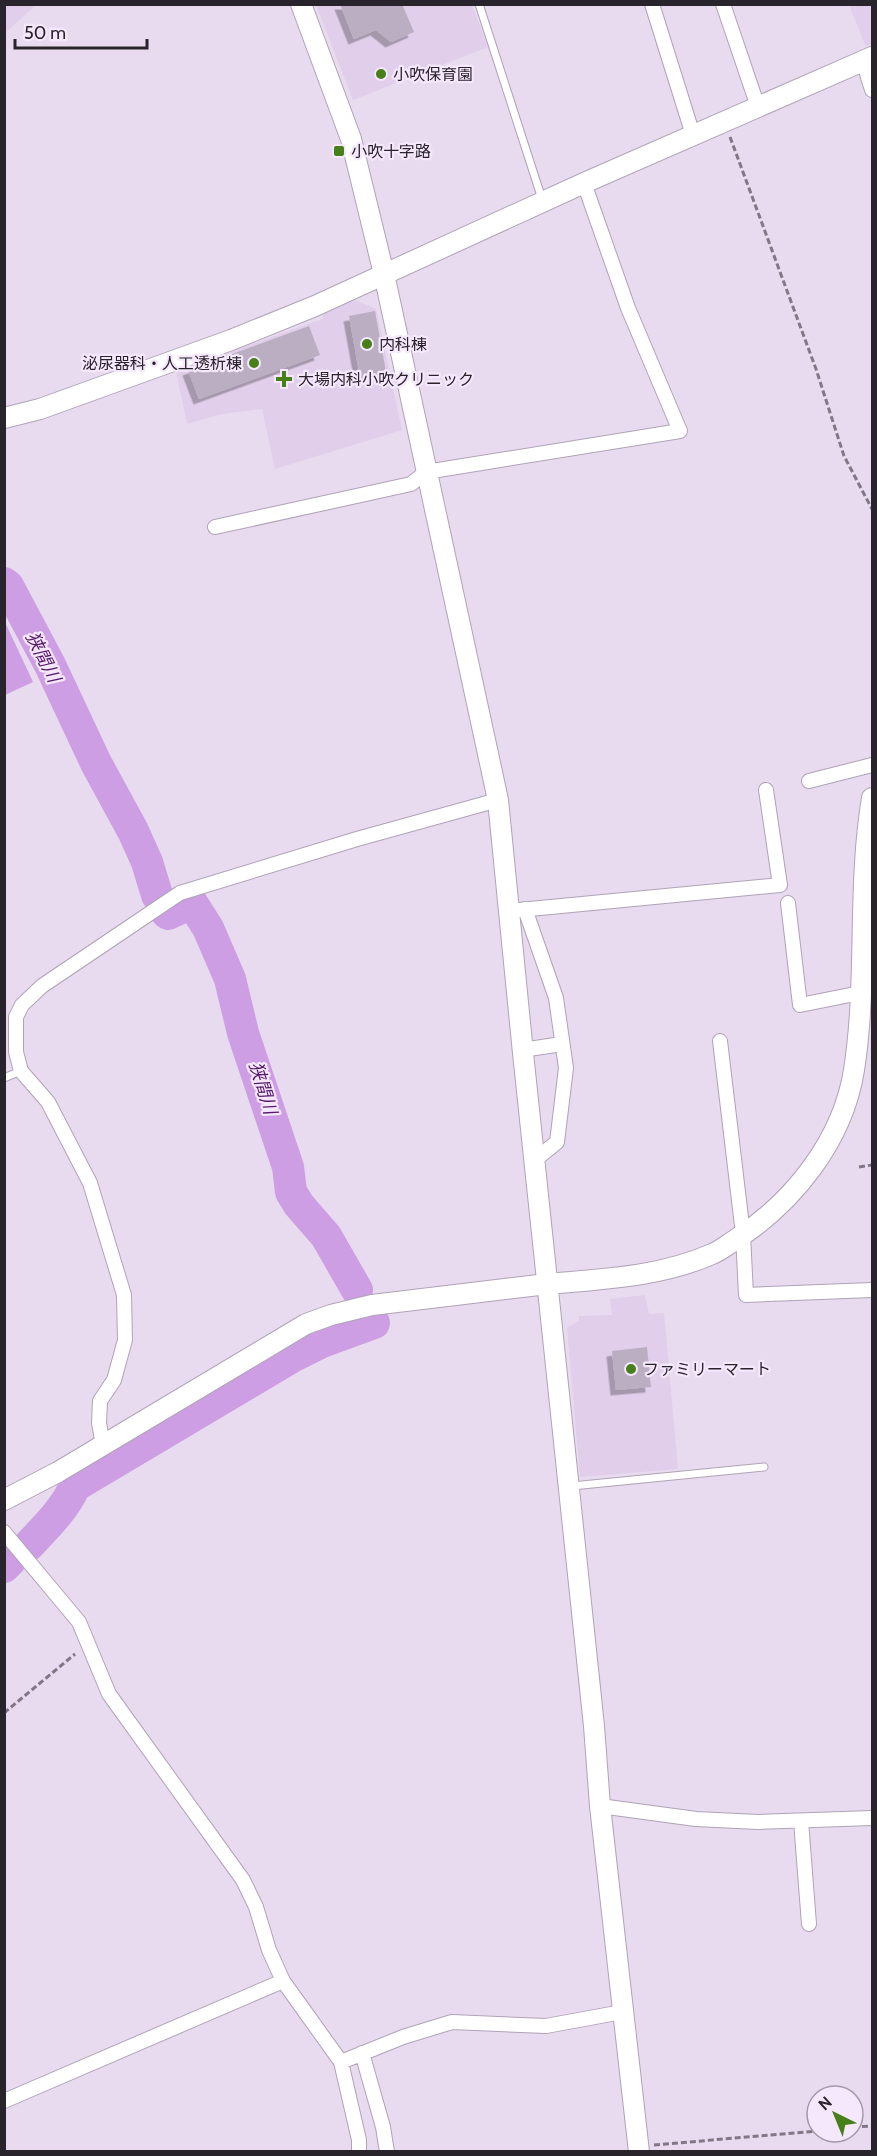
<svg xmlns="http://www.w3.org/2000/svg" width="877" height="2156" font-family="Cabin,'Noto Sans JP',sans-serif">
<style>
.built{fill:#e1ceea}
.water{fill:#cd9ee3}
.lines{fill:none;stroke-linecap:round;stroke-linejoin:round}
.river{stroke:#cd9ee3;stroke-width:32}
.building{fill:#bbaec2;filter:url(#shadow)}
.lane-casing{stroke:#b0a3b7;stroke-width:9}
.street-casing{stroke:#b0a3b7;stroke-width:16}
.secondary-casing{stroke:#b0a3b7;stroke-width:22}
.path{stroke:#817785;stroke-width:3;stroke-dasharray:6 3;stroke-linecap:butt}
.lane{stroke:#fff;stroke-width:7}
.street{stroke:#fff;stroke-width:14}
.secondary{stroke:#fff;stroke-width:20}
.poi-dot{fill:#477f18;stroke:#f5e7fc;stroke-width:2}
.labels{text-anchor:middle;dominant-baseline:central;stroke-width:4.5;stroke-linejoin:round;paint-order:stroke}
.poi-label{font-size:16px;fill:#29232b;stroke:#f5e7fc;text-anchor:start}
.water-label{font-size:18px;font-style:italic;fill:#551a6c;stroke:#f5e7fc}
</style>
<defs>
<filter id="shadow"><feDropShadow dx="-5.5" dy="5.5" stdDeviation="0" flood-color="#0004"/></filter>
</defs>
<rect width="100%" height="100%" fill="#e8daef"/>
<path class="built" d="M5 4H36V5L5 33Z
M316 5H472L488 47 353 100Z
M849 5H872V44L866 47Z
M353 299 376 309 402 430 275 469 262 409 222 414 187 424 176 371 322 319 324 312Z
M645 1295 649 1314 664 1313 678 1469 580 1477 567 1328 579 1321V1316L612 1315 610 1299Z"/>
<path class="water" d="M5 622 33 682 5 695H4Z"/>
<g class="lines">
<path class="river" d="M4 583 8 586 50 665 96 763 133 831 147 862 157 895
M166 912 168 914 192 903 208 928 230 979 243 1033 288 1167 291 1192 299 1205 326 1236 357 1290
M28 1546C46 1527 64 1510 75 1486L292 1357 322 1342 374 1323 371 1317
M4 1567 10 1561"/>
</g>
<path class="building" d="M340 4H402L414 32 391 42 376 30 354 39Z
M375 311 386 372 360 377 349 316Z
M309 326 320 355 199 399 188 370Z
M647 1347 651 1387 616 1390 612 1351Z"/>
<g class="lines">
<defs>
<path id="lane" d="M479 4 542 199
M4 1078 21 1071
M572 1486 764 1467"/>
<path id="street" d="M652 4 693 135
M723 4 758 107
M863 61 872 90
M215 527 411 484 426 472 680 431 628 308 584 183
M809 781 872 765
M788 903 800 1005 860 993
M525 909 556 998 566 1068 557 1142 535 1160
M509 911 780 885 766 790
M720 1041 743 1234 746 1295 872 1290
M522 1050 562 1044
M103 1445 99 1423 100 1401 114 1380 125 1340 124 1295 90 1183 48 1102 21 1071 16 1052V1017L22 1005 42 986 180 893 357 839 498 800
M4 1532 79 1622 109 1694 243 1880 256 1907 269 1950 283 1981 341 2062 359 2140V2152
M600 1806 696 1819 758 1822 872 1818
M801 1821 809 1924
M362 2053 383 2127 387 2152
M341 2062 403 2037 452 2022 546 2026 622 2012
M4 2101 283 1981"/>
<path id="secondary" d="M301 4 351 139 384 274 498 800 523 1053 594 1726 600 1806 639 2152
M4 418 40 409 231 340 315 306 584 183 872 57
M4 1500 58 1472 306 1324 331 1315 372 1305C430 1298 489 1291 547 1284 603 1279 660 1277 712 1254 720 1251 727 1245 735 1240 794 1202 843 1140 854 1070 868 980 857 888 872 798"/>
</defs>
<use href="#lane" class="lane-casing"/>
<use href="#street" class="street-casing"/>
<use href="#secondary" class="secondary-casing"/>
<path class="path" d="M730 137 816 369 844 456 872 509
M859 1167 872 1165
M4 1713 75 1654
M853 2127 872 2126
M654 2145 817 2131"/>
<use href="#lane" class="lane"/>
<use href="#street" class="street"/>
<use href="#secondary" class="secondary"/>
</g>
<g class="poi-dot">
<circle cx="381" cy="74" r="6"/>
<rect x="333" y="145" width="12" height="12" rx="3"/>
<circle cx="367" cy="344" r="6"/>
<circle cx="254" cy="363" r="6"/>
<path d="M281 370h6v6h6v6h-6v6h-6v-6h-6v-6h6z"/>
<circle cx="631" cy="1369" r="6"/>
</g>
<g class="labels">
<g class="poi-label">
<text x="393" y="74">小吹保育園</text>
<text x="351" y="151">小吹十字路</text>
<text x="379" y="344">内科棟</text>
<text x="242" y="363" text-anchor="end">泌尿器科・人工透析棟</text>
<text x="298" y="379">大場内科小吹クリニック</text>
<text x="643" y="1369">ファミリーマート</text>
</g>
<g class="water-label">
<text transform="translate(43 657) rotate(63)">狭間川</text>
<text transform="translate(263 1088) rotate(73)">狭間川</text>
</g>
</g>
<rect width="877" height="2156" fill="none" stroke="#29232b" stroke-width="12"/>
<g transform="translate(835 2114) rotate(317)"><circle r="28" fill="#f5e7fc" stroke="#a399a8" stroke-width="1.5"/>
<path d="M0-4.5L10 22L0 15L-10 22Z" fill="#477f18"/>
<text y="-9" font-size="16" font-weight="bold" text-anchor="middle" fill="#29232b">N</text>
</g>
<path d="M15 39v9h132v-9" fill="none" stroke="#29232b" stroke-width="3"/>
<text x="24" y="39" font-size="18" fill="#29232b" stroke="#f5e7fc" stroke-width="4.5" paint-order="stroke">50 m</text>
</svg>
